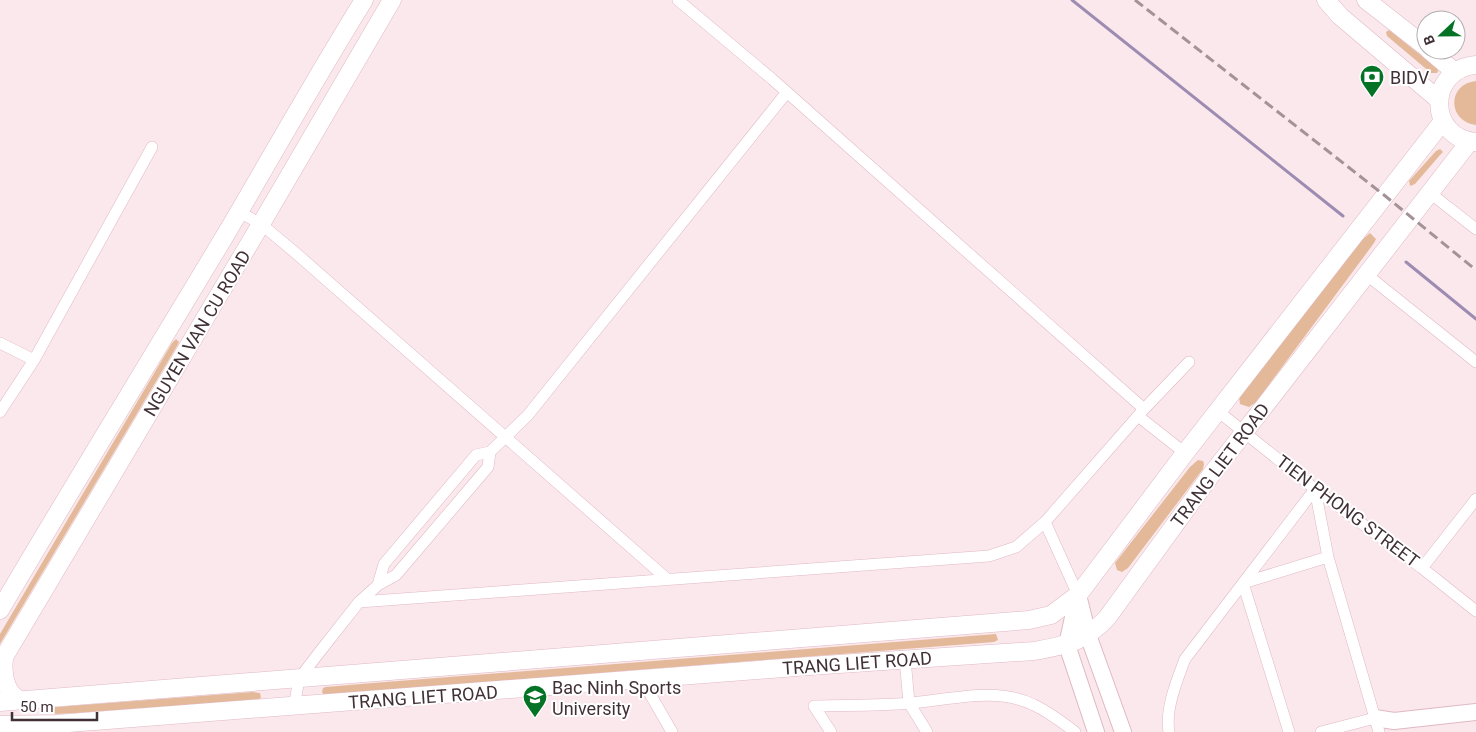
<svg xmlns="http://www.w3.org/2000/svg" width="1476" height="732" font-family="Roboto,sans-serif">
<style>
.green{fill:#e3b999}
.lines{fill:none;stroke-linecap:round;stroke-linejoin:round}
.stream{stroke:#9d8bb1;stroke-width:3}
.street-casing{stroke:#e1b8c3;stroke-width:12}
.secondary-casing{stroke:#e1b8c3;stroke-width:18}
.primary-casing{stroke:#e1b8c3;stroke-width:19}
.street{stroke:#fff;stroke-width:11}
.secondary{stroke:#fff;stroke-width:16}
.primary{stroke:#fff;stroke-width:18}
.rail{stroke:#a39297;stroke-width:3;stroke-dasharray:10 5;stroke-linecap:butt}
.labels{text-anchor:middle;dominant-baseline:central;stroke-width:4;stroke-linejoin:round;paint-order:stroke}
.poi-label{font-size:18px;fill:#413136;stroke:#fff;text-anchor:start}
.street-label{font-size:18px;fill:#413136;stroke:#fff}
</style>
<rect width="100%" height="100%" fill="#fae8ed"/>
<path class="green" d="M1389 30 1437 68 1438 71 1437 73H1431L1387 36 1386 32Z
M1476 81V125C1447 121 1447 84 1476 81Z
M1440 149 1443 152 1440 155 1415 184 1410 186 1409 181 1436 151Z
M1370 233 1376 239 1374 243 1256 402 1249 407 1240 404 1239 397 1240 394 1363 239Z
M176 339 179 342 177 346 0 644V634L172 343Z
M1198 460 1203 461 1204 464 1203 469 1128 568 1122 572 1117 570 1115 563 1190 467Z
M996 634 998 640 994 642 346 693 324 695 322 692 323 688 326 687 373 683Z
M253 692 260 693 261 698 257 700 76 713 54 714 50 711 52 708 56 707Z"/>
<g class="lines">
<path class="stream" d="M1072 0 1343 216
M1406 262 1476 319"/>
<defs>
<path id="street" d="M678 0 772 79 1144 409
M1430 193 1476 229
M239 212 261 224 298 255 667 579
M1367 275 1476 362
M0 343 34 360
M0 412 34 360 152 147
M1219 412 1315 489 1422 568 1476 611
M1138 416 1185 453
M1315 489 1328 557 1379 732
M1045 522 1078 595
M1422 568 1476 499
M378 585 384 564 476 455 490 452 528 415 787 92
M359 602 989 556 1016 547 1045 522 1144 409 1189 362
M905 659 909 703 927 732
M642 680 672 732
M814 706C846 705 878 706 910 703 950 700 996 686 1034 705 1049 712 1062 722 1075 732
M814 706 831 732
M294 707 299 679 318 654 359 602 378 585 396 575 488 467 490 452
M1169 732C1165 709 1177 680 1185 659L1315 489
M1289 732 1243 583 1328 557
M1321 732 1375 718"/>
<path id="secondary" d="M1078 595 1088 635 1123 732
M1077 599 1067 645 1096 732
M1375 718 1394 721 1476 712"/>
<path id="primary" d="M1326 0 1340 16 1439 100
M1366 0 1426 47
M1429 50 1455 72
M1476 65C1427 69 1427 138 1476 142
M0 610C74 484 151 359 226 234 272 156 316 77 364 0
M4 659C2 674 6 699 25 701
M0 664 261 224 392 0
M0 702 1029 620 1051 615 1078 595 1185 453 1443 121
M0 725 56 724 809 666 1034 651C1066 645 1083 643 1107 618L1211 475 1470 141"/>
</defs>
<use href="#street" class="street-casing"/>
<use href="#secondary" class="secondary-casing"/>
<use href="#primary" class="primary-casing"/>
<use href="#street" class="street"/>
<use href="#secondary" class="secondary"/>
<use href="#primary" class="primary"/>
<path class="rail" d="M1135 0 1384 195 1476 270"/>
</g>
<defs>
<symbol id="bank-pin" viewBox="-11 -11 22 30"><path d="M0 17L-7.5 6A9.5 9.5 0 1 1 7.5 6Z" fill="#047325" stroke="#fff"/><path d="M-6-4H6V4H-6ZM0-2.3a2.3 2.3 0 1 0 0 4.6a2.3 2.3 0 1 0 0-4.6Z" fill="#fff"/></symbol>
<symbol id="university-pin" viewBox="-11 -11 22 30"><path d="M0 17L-7.5 6A9.5 9.5 0 1 1 7.5 6Z" fill="#047325" stroke="#fff"/><path d="M0-5L7-2L0 1L-7-2ZM-4 1L0 2.5L4 1V4Q0 6-4 4Z" fill="#fff"/></symbol>
</defs>
<g fill-rule="evenodd">
<use href="#bank-pin" x="1358" y="63" width="28" height="38"/>
<use href="#university-pin" x="521" y="683" width="28" height="38"/>
</g>
<g class="labels">
<g class="poi-label">
<text x="1390" y="77">BIDV</text>
<text x="552" y="687">Bac Ninh Sports<tspan x="552" dy="21">University</tspan></text>
</g>
<g class="street-label">
<text transform="translate(197 333) rotate(-59)">NGUYEN VAN CU ROAD</text>
<text transform="translate(1220 465) rotate(-53)">TRANG LIET ROAD</text>
<text transform="translate(1348 511) rotate(37)">TIEN PHONG STREET</text>
<text transform="translate(857 663) rotate(-4)">TRANG LIET ROAD</text>
<text transform="translate(423 697) rotate(-4)">TRANG LIET ROAD</text>
</g>
</g>
<g transform="translate(1441 35) rotate(248)"><circle r="24" fill="#ffffff" stroke="#b3adaf"/>
<path d="M0-4L9 19L0 12L-9 19Z" fill="#047325"/>
<text y="-8" font-size="14" font-weight="bold" text-anchor="middle" fill="#413136">B</text>
</g>
<path d="M12 712v8h85v-8" fill="none" stroke="#413136" stroke-width="2.5"/>
<text x="20" y="712" font-size="15" fill="#413136" stroke="#ffffff" stroke-width="4" paint-order="stroke">50 m</text>
</svg>
